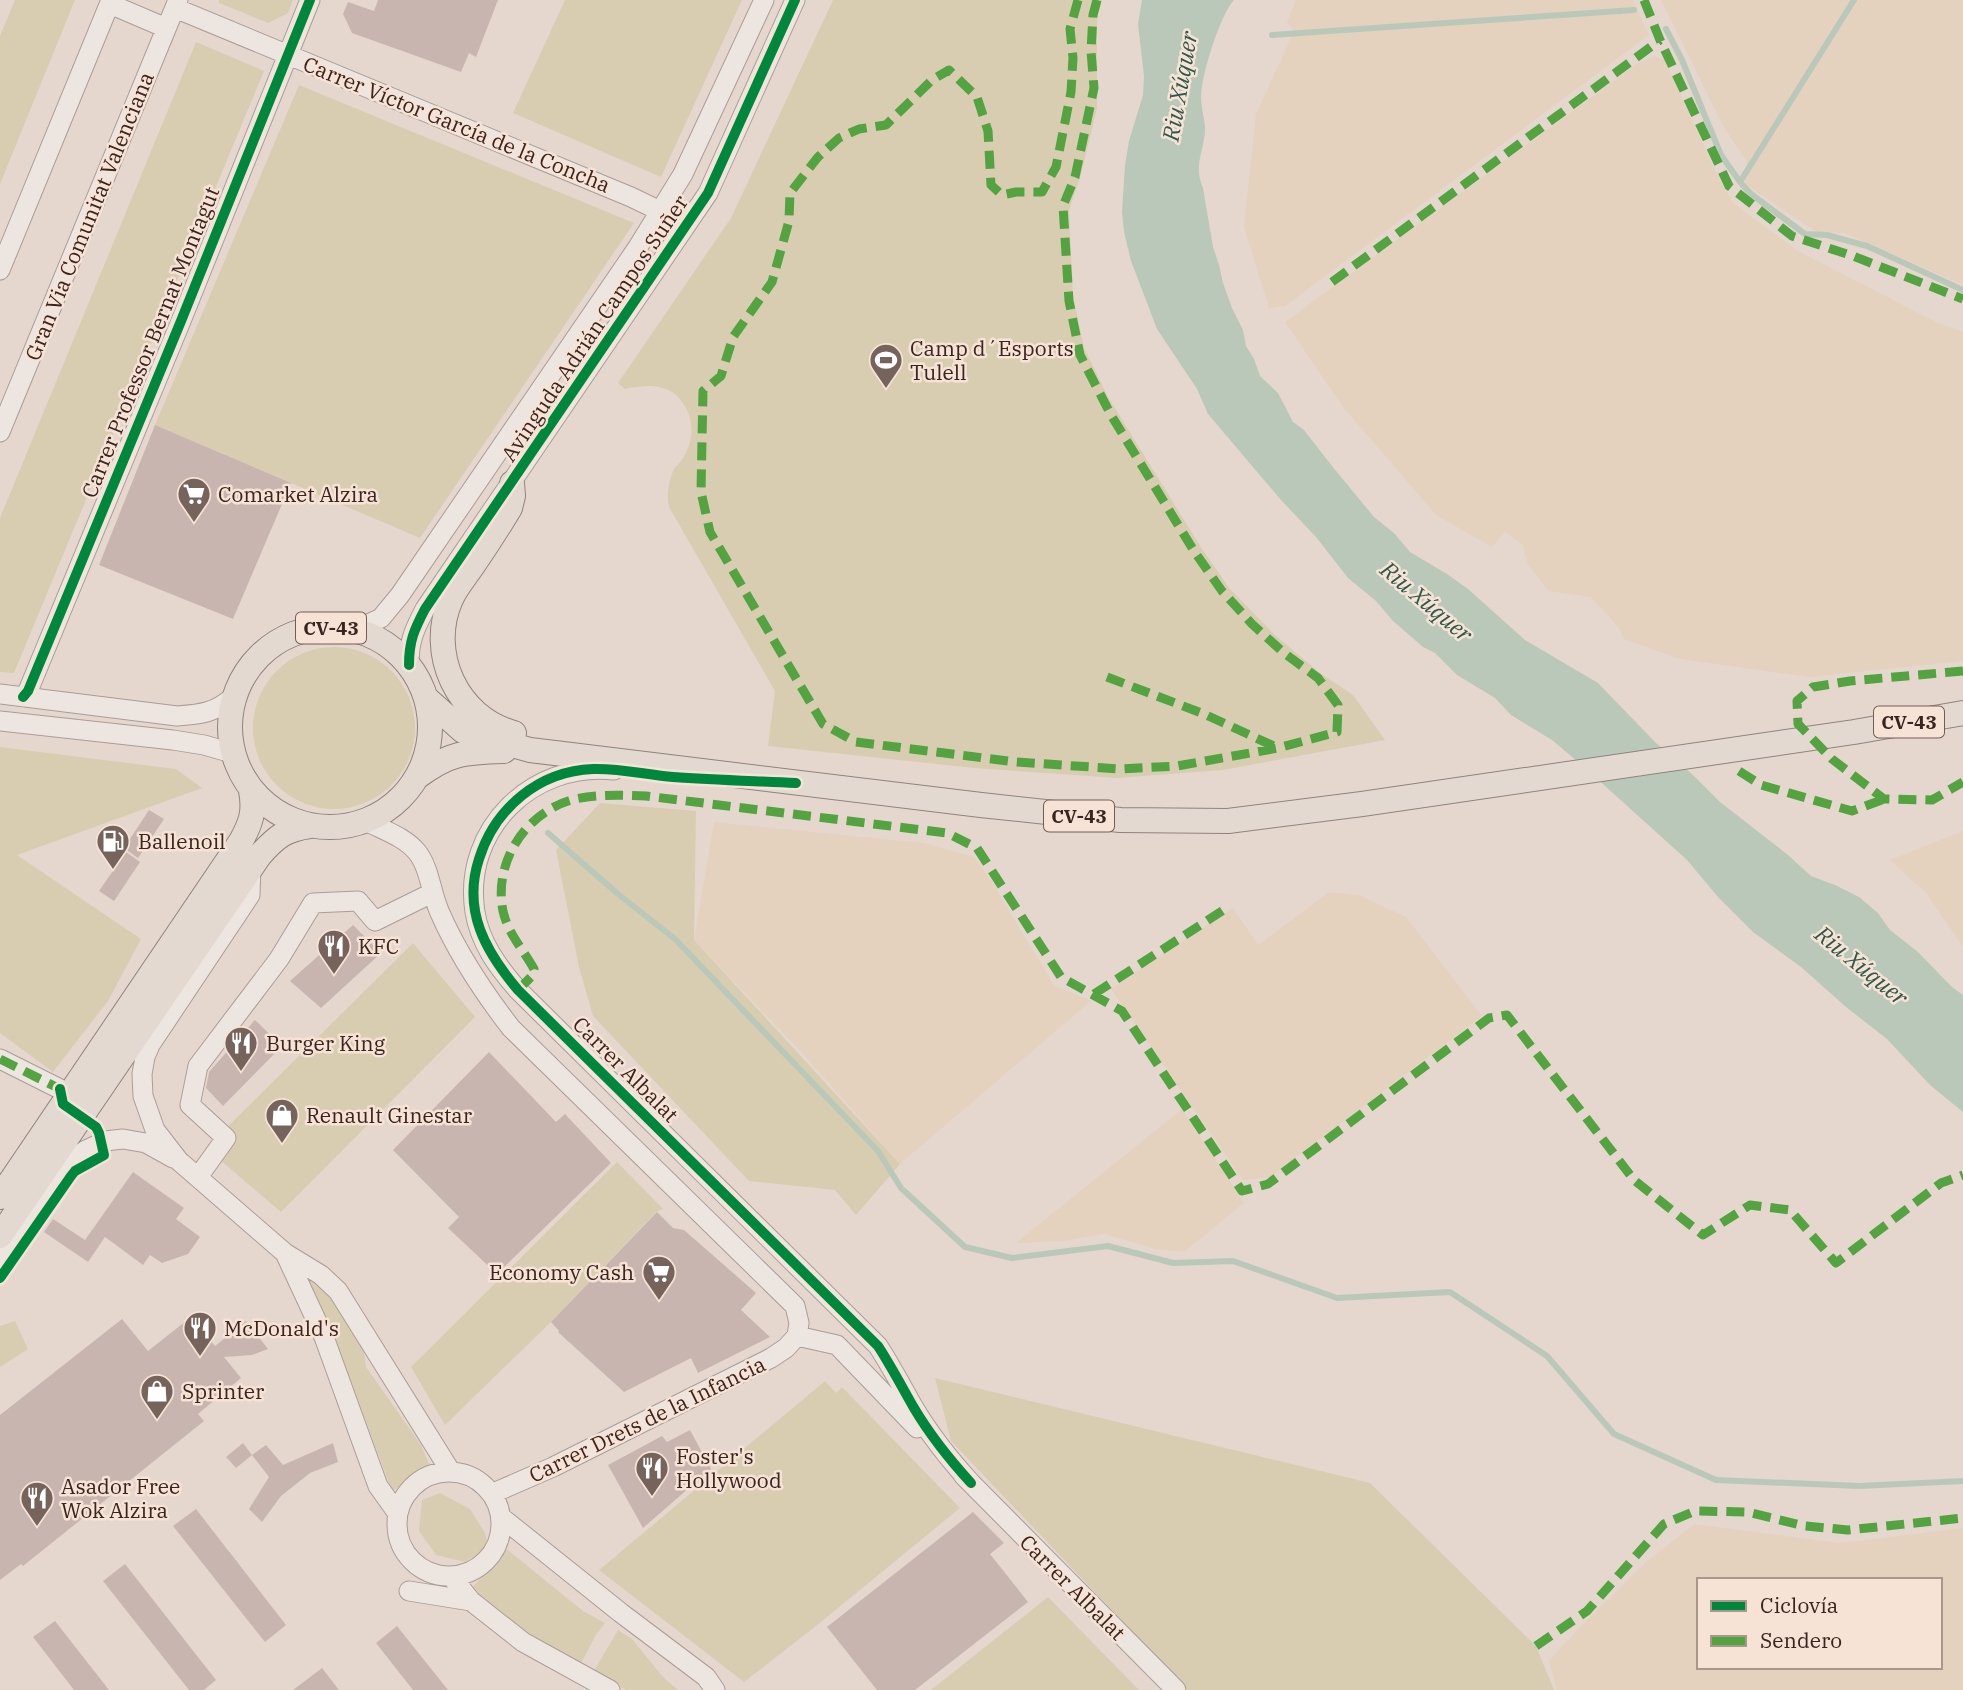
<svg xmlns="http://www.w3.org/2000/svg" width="1963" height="1690" font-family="'IBM Plex Serif',serif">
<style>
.farmland{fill:#e4d2bf;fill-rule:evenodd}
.green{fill:#d8cdb1}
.water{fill:#bac8ba}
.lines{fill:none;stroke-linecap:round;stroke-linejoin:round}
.stream{stroke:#bac8ba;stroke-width:6}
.building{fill:#c9b5af}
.minor-casing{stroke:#aa9d97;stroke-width:21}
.major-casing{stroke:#90837e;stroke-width:26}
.minor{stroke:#ede5e0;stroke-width:19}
.major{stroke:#e4d9d1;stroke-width:24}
.quiet{stroke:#53a341;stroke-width:9;stroke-dasharray:18 9;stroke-linecap:butt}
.cycleway-casing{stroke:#f6e3d5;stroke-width:15}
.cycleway{stroke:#00873e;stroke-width:10}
.labels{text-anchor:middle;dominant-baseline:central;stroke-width:5;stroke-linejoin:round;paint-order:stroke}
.shield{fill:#f6e3d5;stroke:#725d56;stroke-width:2}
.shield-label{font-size:19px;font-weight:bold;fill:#39241f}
.street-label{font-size:21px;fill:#39241f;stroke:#f6e3d5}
.poi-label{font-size:21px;fill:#39241f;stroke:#f6e3d5;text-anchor:start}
.water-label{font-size:23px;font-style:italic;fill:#2e594a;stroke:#f6e3d5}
</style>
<rect width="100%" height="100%" fill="#e5d7ce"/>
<path class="farmland" d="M1296 0H1633L1649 35 1285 306 1269 308 1244 226 1256 114 1294 31 1287 22Z
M1661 0H1963V285L1845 233 1816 232 1745 184 1747 162 1723 126Z
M1655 56 1665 60 1711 162 1733 203 1798 251 1938 323 1963 332V661L1809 677 1680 659 1624 639 1619 628 1591 597 1548 591 1527 563 1523 545 1505 532 1492 547 1436 515 1343 407 1285 322 1638 63Z
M714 822 924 843 974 857 990 879 1054 985 1091 1001 900 1164 803 1054 694 940Z
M1963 831V947L1927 894 1890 860Z
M1329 892 1361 896 1406 917 1482 1016 1270 1177 1243 1180 1111 989 1233 908 1258 945Z
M1182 1109 1244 1203 1184 1252 1156 1249 1105 1234 1062 1241 1016 1243Z
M1695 1524 1840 1543 1963 1528V1690H1557L1549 1661 1579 1628 1648 1560ZM1699 1580H1940V1667H1699Z"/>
<path class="green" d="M15 0H75L0 184V36Z
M219 0H293L288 13 268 23 219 3Z
M565 0H742L661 177 513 113Z
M833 0H1102L1097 18V108L1080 178 1069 210 1073 296 1084 348 1108 397 1202 549 1230 589 1275 635 1320 673 1353 695 1385 740 1223 770 1117 778 974 768 768 746 775 691 669 507C666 495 669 480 674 469 676 466 679 464 681 461 696 440 695 414 677 396 664 383 642 385 625 389L618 383 731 218Z
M196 42 264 71 14 673 0 672V518Z
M299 85 634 223 420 538 155 425Z
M253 728a81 81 0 1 1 162 0a81 81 0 1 1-162 0Z
M0 747 176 769 202 788 17 855 141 939 108 1001 53 1072 0 1033Z
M600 803 696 811 694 940 900 1164 856 1215 835 1190 749 1181 593 1016 579 967 556 850Z
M413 943 475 1017 281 1212 206 1148Z
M617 1162 663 1209 656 1212 551 1322 445 1425 411 1367Z
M313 1275 362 1337 366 1367 421 1445 431 1469 392 1491 329 1323 304 1280Z
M15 1321 28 1349 0 1367V1326Z
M935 1378 1370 1483 1536 1646 1554 1690H1188L951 1441Z
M825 1381 836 1393 842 1387 960 1508 816 1626 744 1682 599 1570Z
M440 1493 470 1509 485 1533 487 1541 484 1550 465 1562 436 1555 419 1531 422 1500Z
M504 1547 583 1611 605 1623 596 1635 581 1663 491 1611 472 1588 492 1565Z
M1048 1597 1139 1690H931Z
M618 1630 632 1639 663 1677 678 1690H626L594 1671Z"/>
<path class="water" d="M1142 0H1234C1220 15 1201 76 1201 97 1201 108 1205 119 1205 130 1204 152 1193 165 1203 188L1213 247 1219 265 1223 283 1232 308 1243 330 1246 346 1254 359 1260 376 1278 393 1293 422 1304 430 1332 466 1374 517 1394 533 1410 552 1447 574 1468 589 1525 640 1598 683 1656 743 1693 775 1720 802 1788 855 1811 876 1835 885 1859 897 1878 913 1890 930 1918 952 1952 987 1963 995V1112L1930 1085 1887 1039 1846 1007 1801 967 1753 932 1718 897 1687 860 1584 767 1552 740 1511 715 1495 698 1457 675 1435 653 1423 647 1393 621 1376 601 1348 578 1316 537 1281 500 1208 414 1197 389 1157 329 1131 261 1124 232 1122 212 1125 165 1129 141 1143 95 1144 76 1138 24Z"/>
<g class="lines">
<path class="stream" d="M1666 29 1682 60 1721 155 1740 182 1751 194 1805 234 1827 235 1867 246 1963 290
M1272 35 1634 10
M1740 182 1854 0
M548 833 618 894 675 939 878 1151 901 1188 965 1247 1012 1258 1108 1246 1173 1263 1233 1261 1337 1298 1450 1292 1547 1356 1614 1434 1716 1480 1859 1486 1963 1481"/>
</g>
<path class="building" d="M378 0H498L476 57 469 53 461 72 352 33 343 14 348 2 374 11Z
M155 425 291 483 233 619 99 565Z
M149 810 164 819 138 858 124 848Z
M126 852 140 862 114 901 99 891Z
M353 925 381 953 321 1008 290 981Z
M255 1020 282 1046 223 1106 206 1088 209 1072Z
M489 1052 556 1122 565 1114 611 1163 497 1274 448 1228 459 1217 393 1150Z
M133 1172 184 1208 176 1219 200 1237 188 1254 162 1263 150 1255 143 1265 105 1237 88 1262 44 1232 53 1219 85 1240Z
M657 1212 673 1228 684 1230 756 1293 741 1310 770 1337 698 1373 691 1358 624 1392 558 1332 559 1331 551 1322Z
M191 1317 215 1346 246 1321 268 1349 252 1355 224 1357 241 1378 198 1414 204 1421 23 1566 21 1564 0 1580V1415L122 1319 148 1351Z
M690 1430 711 1469 643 1528 608 1465 662 1436 667 1442Z
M243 1443 252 1455 236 1468 226 1457Z
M333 1443 338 1462 310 1473 281 1496 262 1522 249 1509 269 1477 252 1455 266 1445 283 1465Z
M196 1509 286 1625 265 1642 173 1526Z
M973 1512 1004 1543 990 1554 1028 1602 915 1690H877L827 1627Z
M125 1564 216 1680 204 1690H189L103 1581Z
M55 1621 109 1690H74L33 1637Z
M397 1626 448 1690H413L376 1643Z
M322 1668 339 1690H293Z"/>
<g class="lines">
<defs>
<path id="minor" d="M110 4 166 28
M175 8 631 197 660 211
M0 270 111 0
M0 432 178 0
M356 630 381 618 400 595 638 247 683 174 764 0
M409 665C409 641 414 630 425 609L708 193 795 0
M0 694 177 716C202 714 215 713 234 696
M23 697 28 691 181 321 310 0
M0 721 173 740 204 745 232 753
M614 770C533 761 462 829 475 912 480 943 498 967 518 990L878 1346C891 1366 902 1387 914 1408 930 1435 950 1460 971 1483
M366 821C383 830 405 837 417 852 430 868 431 894 440 913 458 954 484 993 511 1028L795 1306 799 1323 797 1336
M251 868 250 895 150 1045 145 1057 142 1074 143 1096 155 1130 179 1161 285 1253 321 1275 338 1291 451 1472
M0 1059 60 1089
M198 1177 226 1138 190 1105 198 1066 279 959 313 903 358 901 375 921 432 893
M285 1253 324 1337 378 1486 398 1514
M0 1264 59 1176 72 1159 86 1150 105 1141 123 1139 146 1143 173 1158
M797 1336 837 1345 917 1428
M397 1524a52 52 0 1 1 104 0a52 52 0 1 1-104 0Z
M963 1475 1176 1690
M492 1495 498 1491 553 1467 771 1358 786 1348 797 1336
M501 1517 621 1613 706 1677 715 1690
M451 1576 471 1601 523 1642 610 1690
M409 1591 471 1601"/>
<path id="major" d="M512 483 513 496 510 508C498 528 485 548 472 567 465 577 456 588 451 599 427 653 457 718 514 733
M230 727a100 100 0 1 1 200 0a100 100 0 1 1-200 0Z
M426 698 463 731 530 750 981 805 1120 820 1228 821 1362 804 1854 732 1963 713
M417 777C449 753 464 752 504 751
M0 1197 241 841C251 823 255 811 251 791
M0 1236 260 855C276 837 286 829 310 826"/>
</defs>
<use href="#minor" class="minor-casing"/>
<use href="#major" class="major-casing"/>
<use href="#minor" class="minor"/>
<use href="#major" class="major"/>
<path class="quiet" d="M1078 0 1070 29 1073 58 1071 92 1056 167 1042 192H1016L1002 195 991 185 988 131 977 97 949 70 932 80 886 125 859 129 839 138 818 157 790 193 789 221 772 282 733 337 721 376 703 391 701 492 710 532 823 724 856 742 1016 762 1121 769 1177 766 1278 748 1337 732 1338 705 1318 678 1284 653 1252 624 1222 591 1194 551 1111 415 1080 355 1069 301 1063 206 1075 177 1094 88 1091 51 1093 15 1097 0
M1644 0 1660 40 1729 186 1792 236 1853 256 1963 299
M1332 282 1660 40
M1963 671 1850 681 1813 687 1797 701 1798 724 1832 759 1884 799 1932 800 1963 782
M1107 677 1204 714 1278 748
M1739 771 1761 785 1852 811 1884 799
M518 990 532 976 534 969C523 949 508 934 503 911 493 862 526 811 575 799 598 794 622 795 646 796L947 833 977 848 1061 977 1122 1011 1242 1191 1268 1184 1489 1018 1507 1015 1634 1180 1703 1235 1750 1205 1790 1210 1836 1263 1941 1183 1963 1175
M1094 994 1225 909
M0 1059 60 1089
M1536 1646 1587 1611 1664 1524 1695 1511 1747 1512 1805 1526 1848 1530 1963 1518"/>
<defs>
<path id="cycleway" d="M409 665C409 641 414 630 425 609L708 193 795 0
M23 697 28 691 181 321 310 0
M796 783C755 781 714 780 673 777 647 775 620 768 593 769 539 771 495 808 479 859 462 911 486 952 518 990L878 1346C891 1366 902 1387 914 1408 930 1435 950 1460 971 1483
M0 1278 71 1176 75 1171 104 1155 99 1133 96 1127 63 1104 60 1089"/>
</defs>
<use href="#cycleway" class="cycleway-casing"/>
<use href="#cycleway" class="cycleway"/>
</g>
<defs>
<symbol id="stadium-pin" viewBox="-11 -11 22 30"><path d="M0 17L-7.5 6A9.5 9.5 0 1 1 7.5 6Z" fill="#75635c" stroke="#f6e3d5"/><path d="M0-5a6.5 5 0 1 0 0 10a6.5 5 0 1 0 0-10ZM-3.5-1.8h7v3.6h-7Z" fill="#fff"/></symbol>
<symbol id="supermarket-pin" viewBox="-11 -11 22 30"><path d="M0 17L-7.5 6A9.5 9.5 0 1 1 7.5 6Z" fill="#75635c" stroke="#f6e3d5"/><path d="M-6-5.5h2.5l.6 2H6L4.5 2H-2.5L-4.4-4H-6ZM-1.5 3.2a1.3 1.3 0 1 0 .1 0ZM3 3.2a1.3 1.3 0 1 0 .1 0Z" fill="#fff"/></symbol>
<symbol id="fuel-pin" viewBox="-11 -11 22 30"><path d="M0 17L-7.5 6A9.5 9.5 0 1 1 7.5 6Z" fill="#75635c" stroke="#f6e3d5"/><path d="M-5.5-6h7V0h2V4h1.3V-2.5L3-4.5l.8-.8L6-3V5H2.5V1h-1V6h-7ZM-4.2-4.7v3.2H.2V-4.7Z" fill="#fff"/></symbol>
<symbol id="restaurant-pin" viewBox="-11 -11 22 30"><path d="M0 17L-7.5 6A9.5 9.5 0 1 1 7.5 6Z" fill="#75635c" stroke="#f6e3d5"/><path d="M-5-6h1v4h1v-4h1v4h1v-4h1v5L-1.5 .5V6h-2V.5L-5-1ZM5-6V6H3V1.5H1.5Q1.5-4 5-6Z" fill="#fff"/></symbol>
<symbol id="shop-pin" viewBox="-11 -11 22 30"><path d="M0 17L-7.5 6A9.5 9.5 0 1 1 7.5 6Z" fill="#75635c" stroke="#f6e3d5"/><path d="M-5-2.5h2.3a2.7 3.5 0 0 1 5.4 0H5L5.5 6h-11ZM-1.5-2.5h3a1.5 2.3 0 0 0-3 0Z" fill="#fff"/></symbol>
</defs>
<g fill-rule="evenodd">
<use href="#stadium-pin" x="867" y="341" width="38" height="52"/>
<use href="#supermarket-pin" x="175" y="475" width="38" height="52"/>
<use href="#fuel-pin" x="94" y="822" width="38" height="52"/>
<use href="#restaurant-pin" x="315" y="927" width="38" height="52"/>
<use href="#restaurant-pin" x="222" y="1024" width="38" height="52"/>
<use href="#shop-pin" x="263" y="1096" width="38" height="52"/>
<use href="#supermarket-pin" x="640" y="1253" width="38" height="52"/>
<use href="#restaurant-pin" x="181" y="1309" width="38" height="52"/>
<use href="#shop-pin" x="138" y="1372" width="38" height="52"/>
<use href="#restaurant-pin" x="633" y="1449" width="38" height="52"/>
<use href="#restaurant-pin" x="18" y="1479" width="38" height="52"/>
</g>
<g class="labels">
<g class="shield">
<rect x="296" y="612.5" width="70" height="31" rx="5"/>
<rect x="1874" y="706.5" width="70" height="31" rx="5"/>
<rect x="1044" y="800.5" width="70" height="31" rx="5"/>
</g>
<g class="shield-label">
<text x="331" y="628">CV-43</text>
<text x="1909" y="722">CV-43</text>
<text x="1079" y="816">CV-43</text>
</g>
<g class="street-label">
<text transform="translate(457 124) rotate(22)">Carrer Víctor García de la Concha</text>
<text transform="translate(89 216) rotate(-68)">Gran Via Comunitat Valenciana</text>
<text transform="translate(594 328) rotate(-56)">Avinguda Adrián Campos Suñer</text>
<text transform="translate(150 342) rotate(-68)">Carrer Professor Bernat Montagut</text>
<text transform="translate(626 1069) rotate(45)">Carrer Albalat</text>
<text transform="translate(647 1419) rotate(-26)">Carrer Drets de la Infancia</text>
<text transform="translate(1073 1587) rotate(45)">Carrer Albalat</text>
</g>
<g class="poi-label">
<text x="910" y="348">Camp d´Esports<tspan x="910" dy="24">Tulell</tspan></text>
<text x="218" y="494">Comarket Alzira</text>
<text x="138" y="841">Ballenoil</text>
<text x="358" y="946">KFC</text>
<text x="266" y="1043">Burger King</text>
<text x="306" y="1115">Renault Ginestar</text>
<text x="634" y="1272" text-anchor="end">Economy Cash</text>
<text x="224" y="1328">McDonald's</text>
<text x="182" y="1391">Sprinter</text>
<text x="676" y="1456">Foster's<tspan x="676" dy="24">Hollywood</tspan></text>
<text x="61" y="1486">Asador Free<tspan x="61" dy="24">Wok Alzira</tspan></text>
</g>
<g class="water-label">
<text transform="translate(1179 86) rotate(-80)">Riu Xúquer</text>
<text transform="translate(1427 601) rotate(40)">Riu Xúquer</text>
<text transform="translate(1862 965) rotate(39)">Riu Xúquer</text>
</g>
</g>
<rect x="1697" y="1578" width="245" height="91" fill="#f6e3d5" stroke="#aa978c" stroke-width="2"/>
<rect x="1711" y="1601" width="35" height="10" fill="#00873e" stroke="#aa978c" stroke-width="2"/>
<text x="1760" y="1613" font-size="21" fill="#39241f">Ciclovía</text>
<rect x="1711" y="1636" width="35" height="10" fill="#53a341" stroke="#aa978c" stroke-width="2"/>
<text x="1760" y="1648" font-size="21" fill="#39241f">Sendero</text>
</svg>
